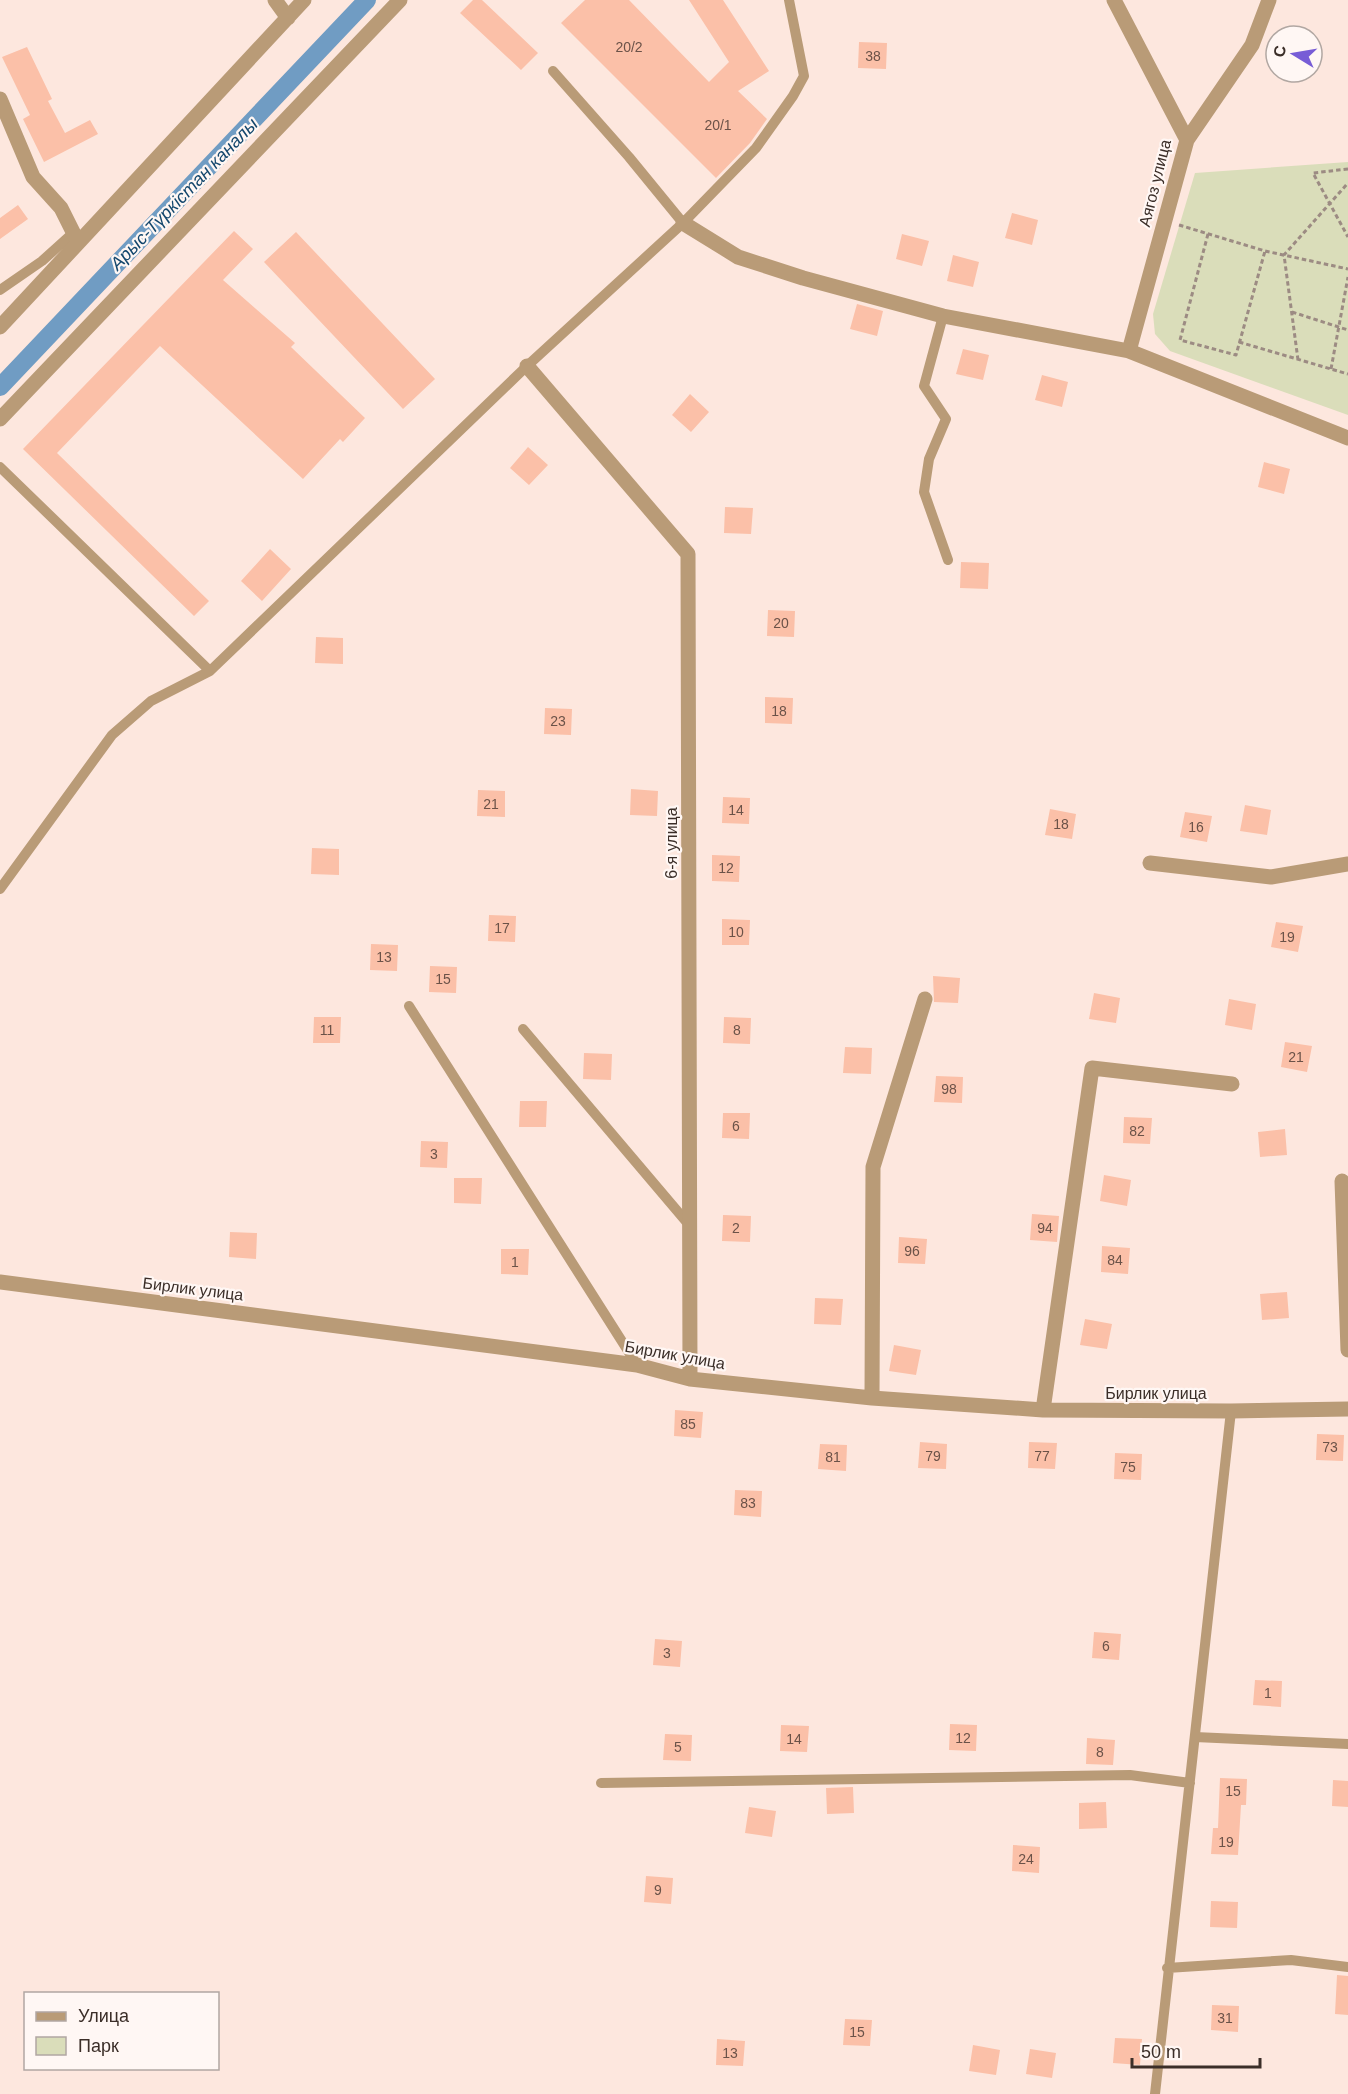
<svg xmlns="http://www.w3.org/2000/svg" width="1348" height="2094" font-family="Helvetica,sans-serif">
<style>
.green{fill:#daddba}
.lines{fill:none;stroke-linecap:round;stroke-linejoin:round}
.canal{stroke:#709cc3;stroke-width:18}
.building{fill:#fbc0a8}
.path{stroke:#9c8b83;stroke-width:3;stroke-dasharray:4.5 3;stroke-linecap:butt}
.service{stroke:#b99b77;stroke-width:10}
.minor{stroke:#b99b77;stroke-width:15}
.labels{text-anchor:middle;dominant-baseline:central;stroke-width:4.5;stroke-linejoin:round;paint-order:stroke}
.number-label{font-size:14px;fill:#6b5248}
.street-label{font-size:16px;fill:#3b2e28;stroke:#fff7f4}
.water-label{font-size:18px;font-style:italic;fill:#14476d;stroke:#fff7f4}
</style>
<rect width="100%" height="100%" fill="#fde7de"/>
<path class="green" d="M1348 162V415L1170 351 1155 334 1153 314 1195 173Z"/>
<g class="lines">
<path class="canal" d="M0 387 367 0"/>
</g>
<path class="building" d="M473 0H482L538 53 521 70 460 13Z
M585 0H629L709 82 729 62 689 0H723L769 71 738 91 767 119 750 143 716 178 561 23Z
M859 42 887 43 886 69 858 68Z
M27 47 52 99 48 101 65 133 90 120 98 134 44 162 23 119 30 115 2 57Z
M18 205 28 219 0 239V218Z
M1012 213 1038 220 1032 245 1005 238Z
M234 231 253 249 223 280 295 343 291 347 365 418 343 442 340 439 303 479 160 346 57 453 209 601 194 616 23 449Z
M296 232 435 379 403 409 264 262Z
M902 234 929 241 922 266 896 259Z
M953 255 979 262 973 287 947 281Z
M857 304 883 311 877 336 850 329Z
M963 349 989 355 983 380 956 374Z
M1042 375 1068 382 1062 407 1035 400Z
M690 394 709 412 691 432 672 415Z
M528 447 548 465 529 485 510 468Z
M1264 462 1290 469 1284 494 1258 487Z
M725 507 753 508 751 534 724 533Z
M270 549 291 569 262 601 241 581Z
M961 562 989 563 988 589 960 588Z
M768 610 795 611 794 637 767 636Z
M316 637 343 638V664L315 663Z
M765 697 793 698 792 724 765 723Z
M545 708 572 709 571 735 544 734Z
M631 789 658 791 657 816 630 815Z
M478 790 505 791V817L477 816Z
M723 797 750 798 749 824 722 823Z
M1245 805 1271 810 1267 835 1240 831Z
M1050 809 1076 814 1072 839 1045 835Z
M1185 812 1212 816 1207 842 1180 837Z
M312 848 339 849V875L311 874Z
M712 855 740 856 739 882 712 881Z
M489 915 516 916 515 942 488 941Z
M722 919 750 920 749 945H722Z
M1276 922 1303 926 1298 952 1271 947Z
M371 944 398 945 397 971 370 970Z
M430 966 457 967 456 993 429 992Z
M933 976 960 978 958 1003 934 1002Z
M1094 993 1120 998 1116 1023 1089 1019Z
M1229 999 1256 1004 1252 1030 1225 1025Z
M314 1017H341L340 1043H313Z
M724 1017 751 1018 750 1044 723 1043Z
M1285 1042 1312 1046 1307 1072 1281 1067Z
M845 1047 872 1048 871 1074 843 1073Z
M584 1053 612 1054 611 1080 583 1079Z
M936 1076 963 1077 962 1103 934 1102Z
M520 1101H547L546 1127H519Z
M723 1113H750L749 1139 722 1138Z
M1124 1117 1152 1118 1150 1144 1123 1143Z
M1285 1129 1287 1155 1260 1157 1258 1132Z
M421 1141 448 1142 447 1168 420 1167Z
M1104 1175 1131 1180 1127 1206 1100 1201Z
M454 1178H482L481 1204 454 1203Z
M1032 1214 1059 1216 1057 1242 1030 1240Z
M723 1215 751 1216 750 1242 722 1241Z
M230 1232 257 1233 256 1259 229 1257Z
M899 1237 927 1239 925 1264 898 1263Z
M1102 1246 1130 1248 1128 1274 1101 1272Z
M501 1249H529L528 1275 501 1274Z
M1287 1292 1289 1318 1262 1320 1260 1294Z
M815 1298 843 1299 841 1325 814 1324Z
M1085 1319 1112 1324 1107 1349 1080 1345Z
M894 1345 921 1350 916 1375 889 1371Z
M675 1410 703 1412 701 1438 674 1436Z
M1317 1434 1344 1435 1343 1461 1316 1460Z
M920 1442 947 1444 946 1469 918 1468Z
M1029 1442 1057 1443 1055 1469 1028 1468Z
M820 1444 847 1445 846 1471 818 1469Z
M1115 1453 1142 1454 1141 1480 1114 1479Z
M735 1490 762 1491 761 1517 734 1515Z
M1094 1632 1121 1634 1119 1660 1092 1658Z
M655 1639 682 1641 680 1667 653 1665Z
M1255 1680 1282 1681 1281 1707 1253 1705Z
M950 1724 977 1725 976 1751 949 1750Z
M781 1725 809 1726 807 1752 780 1751Z
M665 1734 692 1735 691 1761 663 1760Z
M1087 1738 1115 1740 1113 1765 1086 1764Z
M1220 1778 1247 1779 1246 1805H1241L1238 1855 1211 1854 1213 1828H1218Z
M1333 1780 1348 1781V1807L1332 1806Z
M853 1787 854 1813 827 1814 826 1788Z
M1106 1802 1107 1828 1079 1829V1803Z
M749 1807 776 1811 772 1837 745 1833Z
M1013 1845 1040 1847 1039 1873 1012 1871Z
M646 1876 673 1878 671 1904 644 1902Z
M1211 1901 1238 1902 1237 1928 1210 1927Z
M1337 1975 1348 1976V2015L1335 2014Z
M1212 2005 1239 2006 1238 2032 1211 2030Z
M845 2019 872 2020 870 2046 843 2045Z
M1115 2038 1142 2039 1140 2065 1113 2063Z
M717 2039 745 2041 743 2066 716 2065Z
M973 2045 1000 2050 996 2075 969 2071Z
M1030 2049 1056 2053 1052 2078 1026 2074Z"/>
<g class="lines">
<path class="path" d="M1348 169 1313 173 1348 237
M1179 225 1265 251 1348 269
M1208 234 1180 340 1236 355 1265 251
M1292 312 1348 330
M1239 342 1348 374
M1298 360 1284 255 1348 183
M1331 369 1348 277"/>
<path class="service" d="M553 71 629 157 683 223
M0 290 42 261 72 234
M943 316 924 386 946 419 929 459 924 492 948 560
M0 467 210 671
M0 889 112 735 151 701 210 671 527 366 683 223 756 148 793 96 804 76 789 0
M409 1006 637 1365
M523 1029 690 1226
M1195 1737 1348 1744
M601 1783 1130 1775 1190 1783
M1167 1968 1291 1960 1348 1967
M1155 2094 1231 1411"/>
<path class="minor" d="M275 0 288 18
M1114 0 1187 140 1129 351
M0 99 33 177 61 208 78 242
M1187 140 1252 45 1269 0
M683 223 738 257 803 278 943 316 1129 351 1348 438
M0 327 304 0
M527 366 688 554 690 1379
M0 419 400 0
M1150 863 1271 877 1348 864
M1342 1181 1348 1350
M0 1282 637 1365 690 1379 872 1398 1043 1410 1231 1411 1348 1409
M872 1398 873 1167 925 999
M1043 1410 1092 1068 1232 1084"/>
</g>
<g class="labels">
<g class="number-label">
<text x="629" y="47">20/2</text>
<text x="873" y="56">38</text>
<text x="718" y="125">20/1</text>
<text x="781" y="623">20</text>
<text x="779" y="711">18</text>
<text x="558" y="721">23</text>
<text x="491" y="804">21</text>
<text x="736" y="810">14</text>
<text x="1061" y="824">18</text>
<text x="1196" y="827">16</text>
<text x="726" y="868">12</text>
<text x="502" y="928">17</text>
<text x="736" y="932">10</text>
<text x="1287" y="937">19</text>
<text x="384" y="957">13</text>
<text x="443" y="979">15</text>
<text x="327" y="1030">11</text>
<text x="737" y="1030">8</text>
<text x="1296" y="1057">21</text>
<text x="949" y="1089">98</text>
<text x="736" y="1126">6</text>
<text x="1137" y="1131">82</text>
<text x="434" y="1154">3</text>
<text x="736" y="1228">2</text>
<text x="1045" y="1228">94</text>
<text x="912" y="1251">96</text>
<text x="1115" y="1260">84</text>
<text x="515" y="1262">1</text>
<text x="688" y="1424">85</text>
<text x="1330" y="1447">73</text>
<text x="933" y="1456">79</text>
<text x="1042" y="1456">77</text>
<text x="833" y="1457">81</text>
<text x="1128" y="1467">75</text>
<text x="748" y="1503">83</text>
<text x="1106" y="1646">6</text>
<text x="667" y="1653">3</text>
<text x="1268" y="1693">1</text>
<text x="963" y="1738">12</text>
<text x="794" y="1739">14</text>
<text x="678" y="1747">5</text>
<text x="1100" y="1752">8</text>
<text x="1233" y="1791">15</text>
<text x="1226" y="1842">19</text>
<text x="1026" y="1859">24</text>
<text x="658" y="1890">9</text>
<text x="1225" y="2018">31</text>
<text x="857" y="2032">15</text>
<text x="730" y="2053">13</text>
</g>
<g class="street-label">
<text transform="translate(1155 183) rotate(-76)">Аягоз улица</text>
<text transform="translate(671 843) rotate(-90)">6-я улица</text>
<text transform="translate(193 1289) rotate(7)">Бирлик улица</text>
<text transform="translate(675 1355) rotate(10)">Бирлик улица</text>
<text x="1156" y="1393">Бирлик улица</text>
</g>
<g class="water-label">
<text transform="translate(184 194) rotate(-46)">Арыс-Түркістан каналы</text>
</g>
</g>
<rect x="24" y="1992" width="195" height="78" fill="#fff7f4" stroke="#b1a7a2" stroke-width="1.5"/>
<rect x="36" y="2012" width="30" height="9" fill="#b99b77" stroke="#b1a7a2" stroke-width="1.5"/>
<text x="78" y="2022" font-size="18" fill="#3b2e28">Улица</text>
<rect x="36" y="2037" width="30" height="18" fill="#daddba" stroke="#b1a7a2" stroke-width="1.5"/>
<text x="78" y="2052" font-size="18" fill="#3b2e28">Парк</text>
<g transform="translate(1294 54) rotate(281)"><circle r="28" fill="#fff7f4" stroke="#b1a7a2" stroke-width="1.5"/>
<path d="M0-4.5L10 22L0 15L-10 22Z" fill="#775cd6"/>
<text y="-9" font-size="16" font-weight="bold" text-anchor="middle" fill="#3b2e28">С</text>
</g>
<path d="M1132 2058v9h128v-9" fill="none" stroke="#3b2e28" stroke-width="3"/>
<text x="1141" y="2058" font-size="18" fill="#3b2e28" stroke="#fff7f4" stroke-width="4.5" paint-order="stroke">50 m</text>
</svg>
